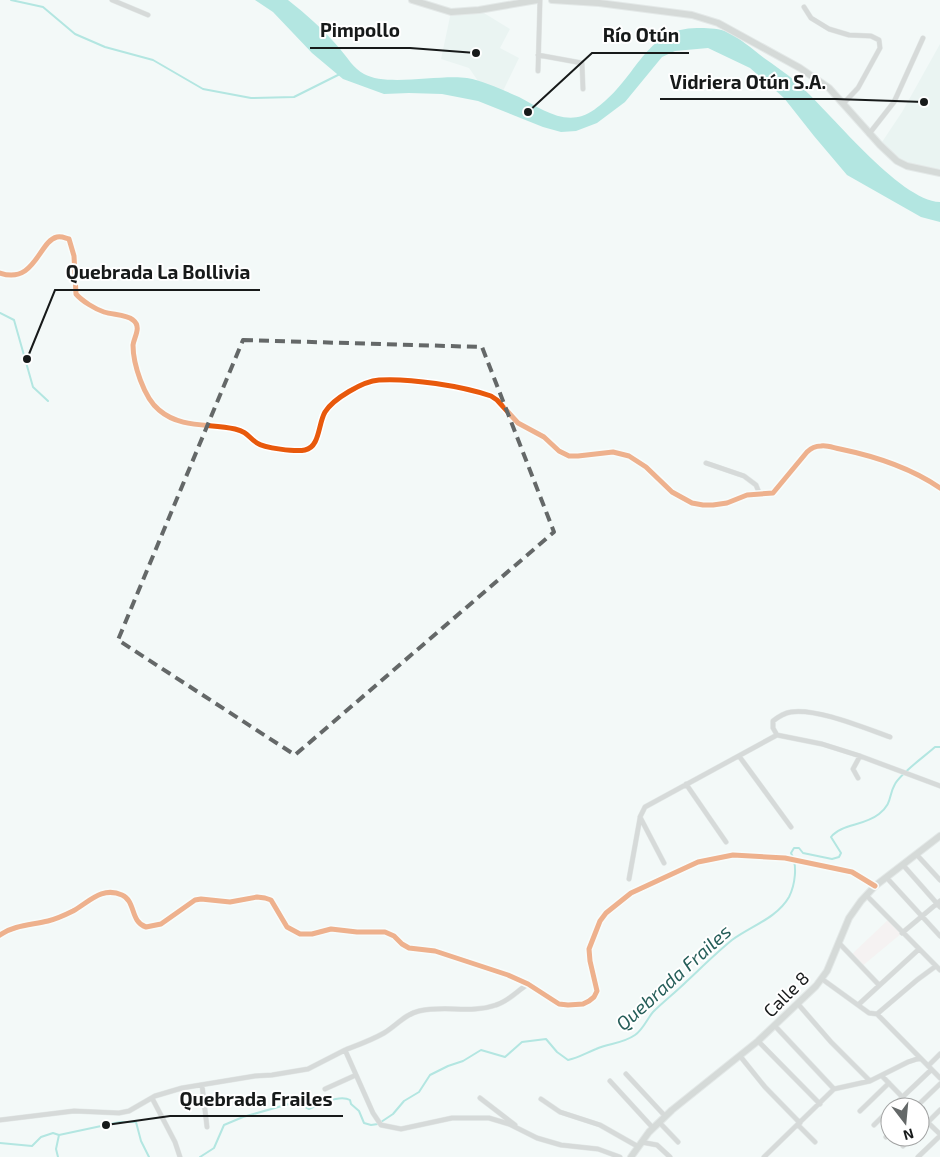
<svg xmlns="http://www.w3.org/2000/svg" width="940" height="1157" font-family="'Exo 2',sans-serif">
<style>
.built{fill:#e1edec}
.green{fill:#f9e9ea}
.water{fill:#66cec6}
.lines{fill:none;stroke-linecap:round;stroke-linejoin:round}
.stream{stroke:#66cec6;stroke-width:2}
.street-casing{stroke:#d1d4d4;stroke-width:5.5}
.secondary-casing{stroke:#d1d4d4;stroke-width:8}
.street{stroke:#b4b3b3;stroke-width:4.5}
.secondary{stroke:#b2b3b2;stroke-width:6}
.cycleway-casing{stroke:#fff;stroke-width:8}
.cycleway{stroke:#e8590c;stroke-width:5}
.marked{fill:none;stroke:#646868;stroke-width:4;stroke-dasharray:10 6;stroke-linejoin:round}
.labels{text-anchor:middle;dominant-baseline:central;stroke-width:4;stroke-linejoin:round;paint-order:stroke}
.street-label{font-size:18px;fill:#171a1a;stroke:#fff}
.water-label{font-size:19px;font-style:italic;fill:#265e59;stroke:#fff}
.leader{fill:none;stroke:#171a1a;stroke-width:2}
.callout-dot{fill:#171a1a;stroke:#fff;stroke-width:2}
.callout-label{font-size:19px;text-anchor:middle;font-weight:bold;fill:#171a1a;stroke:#fff;stroke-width:4;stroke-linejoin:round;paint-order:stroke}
</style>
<rect width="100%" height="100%" fill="#f3f9f8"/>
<path class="built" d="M479 10 510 29 500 48 519 58 503 91 478 81 469 68 441 59 451 12Z
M940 44V173L907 166 880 145 902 112Z"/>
<path class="green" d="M889 919 902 933 861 967 851 955Z"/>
<path class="water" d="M255 0H288C306 14 325 31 340 49 347 57 354 69 364 74 387 87 440 74 467 78 484 81 503 90 519 97 538 107 560 123 582 116 591 113 598 107 605 101 638 73 648 28 697 28 706 28 716 28 725 31 739 37 752 49 764 58 775 66 786 73 796 82 828 109 899 201 940 202V222L921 217 847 175 814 136 784 98 750 68 708 48 675 51 662 57 625 102 597 123 576 131 561 132 543 127 478 101 442 94 409 93 384 94 343 79 312 53 273 12Z"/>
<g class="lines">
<path class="stream" d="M11 0 43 7 75 34 105 47 153 60 203 89 251 98 294 97 340 74
M0 313 14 320 33 387 48 401
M0 1143 32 1146 41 1137 53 1133 59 1135
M58 1157 56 1149 59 1135 120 1122H136L141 1141 149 1157
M200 1157 214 1148 224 1125 243 1117 296 1102 309 1109C319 1104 340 1094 350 1100L351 1104 359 1111 364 1123 371 1125 378 1124 393 1114 404 1101 419 1092 430 1075 448 1066 463 1061 481 1050 505 1057 522 1042 546 1039 557 1052 568 1060C578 1058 586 1053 596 1049 609 1043 622 1044 635 1035 643 1030 647 1019 653 1012 664 1001 676 992 687 981 702 967 716 953 732 940 751 926 777 918 789 897 795 885 798 865 791 853L794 848H799L803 853 832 859 839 857 841 853 831 837C841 824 864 826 879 814 893 803 888 796 895 784 901 773 925 756 935 747H940"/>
<defs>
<path id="street" d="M112 0 148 15
M804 7 811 18 829 29 849 35 871 36 879 40 880 48 858 88 843 104
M538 55 582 63 583 89
M538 71 540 0
M869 134 894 102 923 38
M0 273C35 285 39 241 57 237 62 236 65 238 69 239L74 256 76 294C82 301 95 309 104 312 113 315 126 314 133 320 142 327 134 337 133 345 133 364 144 398 159 410 181 429 210 423 235 429 248 432 248 437 257 443 264 448 296 452 305 450 320 447 318 424 325 412 333 399 363 381 379 380 410 378 462 386 491 396L497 400 518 423 544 437 559 451 569 456H578L613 452 629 456 646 467 672 492 692 503 703 505H713L727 503 747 495 773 493 807 452C811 448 815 446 821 446 827 445 834 448 840 449 874 456 911 468 940 488
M706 463 744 476 756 485 760 495
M777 735 773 728V721C778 717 784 713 791 712 817 708 864 728 890 737
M739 756 791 827
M858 778 853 769 860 756
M686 784 726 842
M917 855 940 880
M664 863 640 817 645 807 777 735 822 744 860 756 940 786
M903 865 940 907
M886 877 940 936
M629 879 640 818
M866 895 940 970
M902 933 940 901
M0 935C14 925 32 925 48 921 56 919 65 915 73 911 89 902 102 886 122 895 136 901 130 922 146 927L161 924 195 900 201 899 230 902 257 897 265 898 271 900 287 927 300 934H312L331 929 357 932H385L394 936 402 944 409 948 435 951 508 975 528 984 559 1004 568 1005 583 1004 589 1001 594 997 597 991 590 961 589 949 600 921 606 913 631 893 698 862 733 855 785 858 852 872 875 886
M839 943 879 985
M822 979 869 1013 877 1014 940 1078
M528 984C517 991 509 1001 496 1005 471 1014 445 1005 419 1011 405 1014 396 1026 384 1033 372 1040 358 1045 345 1050L373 1113 381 1125 401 1129 452 1118H489L509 1124 537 1138 561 1145 598 1149 620 1157
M798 1004 831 1042 870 1081
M858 1005 918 950
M877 1014 917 980 936 966
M775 1026 834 1089
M758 1041 820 1104
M740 1056 765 1087 800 1123
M928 1066 940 1054
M626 1074 665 1116
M882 1076 912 1107
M610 1081 653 1128
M202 1085 207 1127
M325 1089 356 1075
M152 1098 175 1142 180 1157
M480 1098 515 1125
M541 1099 560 1112 600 1125 637 1146
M892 1107 931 1070
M916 1107 940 1084
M860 1111 889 1083
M920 1115 940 1134
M0 1120 74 1111 119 1113 129 1111 155 1096 182 1088 255 1076 272 1075 308 1069 345 1050
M659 1122 678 1142
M798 1125 815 1142
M874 1125 890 1109
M920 1130 940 1110
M886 1137 890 1133
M641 1142 657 1145 670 1157
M903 1146 912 1137
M764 1157 834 1089 870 1081 908 1062 920 1058
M918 1157 940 1136"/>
<path id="secondary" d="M412 0 451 12 479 10 537 0
M552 0 599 3 692 15 718 23 800 68 829 88 880 145 897 161 907 166 940 173
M631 1157 649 1132 672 1110 758 1041 816 986 827 971 849 918 861 901 875 886 940 836"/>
</defs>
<use href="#street" class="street-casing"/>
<use href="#secondary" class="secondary-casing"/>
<use href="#street" class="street"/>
<use href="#secondary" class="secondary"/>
<defs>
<path id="cycleway" d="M0 273C35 285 39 241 57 237 62 236 65 238 69 239L74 256 76 294C82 301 95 309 104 312 113 315 126 314 133 320 142 327 134 337 133 345 133 364 144 398 159 410 181 429 210 423 235 429 248 432 248 437 257 443 264 448 296 452 305 450 320 447 318 424 325 412 333 399 363 381 379 380 410 378 462 386 491 396L497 400 518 423 544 437 559 451 569 456H578L613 452 629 456 646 467 672 492 692 503 703 505H713L727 503 747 495 773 493 807 452C811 448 815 446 821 446 827 445 834 448 840 449 874 456 911 468 940 488
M0 935C14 925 32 925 48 921 56 919 65 915 73 911 89 902 102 886 122 895 136 901 130 922 146 927L161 924 195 900 201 899 230 902 257 897 265 898 271 900 287 927 300 934H312L331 929 357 932H385L394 936 402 944 409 948 435 951 508 975 528 984 559 1004 568 1005 583 1004 589 1001 594 997 597 991 590 961 589 949 600 921 606 913 631 893 698 862 733 855 785 858 852 872 875 886"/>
</defs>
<use href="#cycleway" class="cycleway-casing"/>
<use href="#cycleway" class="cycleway"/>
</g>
<path d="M0 0H940V1157H0ZM243 340 482 347 554 532 295 755 118 640Z" fill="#f3f9f8" fill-opacity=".55" fill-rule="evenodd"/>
<path class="marked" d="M243 340 482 347 554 532 295 755 118 640Z"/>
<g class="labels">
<g class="street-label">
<text transform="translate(786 994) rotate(-45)">Calle 8</text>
</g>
<g class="water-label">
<text transform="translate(673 977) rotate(-42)">Quebrada Frailes</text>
</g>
</g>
<path class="leader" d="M476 53L410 48H310M528 112L592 53H689M924 102L836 99H660M27 359L55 290H260M106 1125L170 1116H343"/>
<g class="callout-dot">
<circle cx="476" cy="53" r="5"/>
<circle cx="528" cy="112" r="5"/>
<circle cx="924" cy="102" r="5"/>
<circle cx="27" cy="359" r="5"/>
<circle cx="106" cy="1125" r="5"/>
</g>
<g class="callout-label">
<text x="360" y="37">Pimpollo</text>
<text x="641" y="42">Río Otún</text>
<text x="748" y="89">Vidriera Otún S.A.</text>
<text x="158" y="279">Quebrada La Bollivia</text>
<text x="256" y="1106">Quebrada Frailes</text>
</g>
<g transform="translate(905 1122) rotate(164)"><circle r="24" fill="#ffffff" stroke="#a2a3a3"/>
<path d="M0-4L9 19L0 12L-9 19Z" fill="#646868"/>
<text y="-8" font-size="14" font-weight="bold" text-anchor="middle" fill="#171a1a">N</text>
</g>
</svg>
